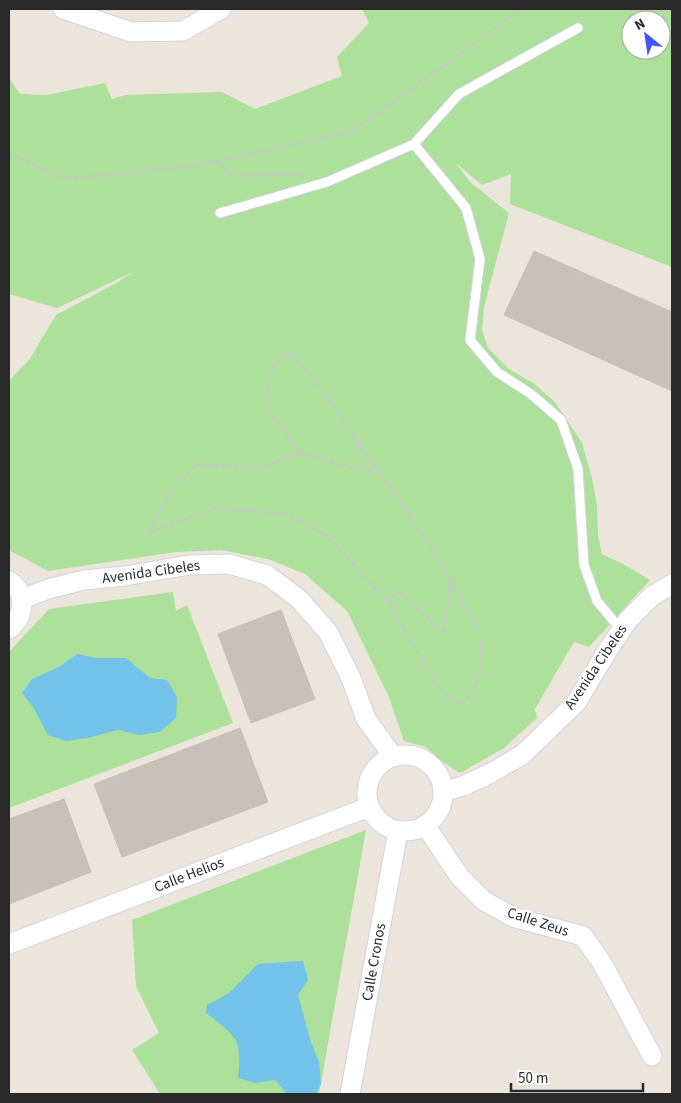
<svg xmlns="http://www.w3.org/2000/svg" width="681" height="1103" font-family="'Source Sans 3',sans-serif">
<style>
.green{fill:#ade09a;fill-rule:evenodd}
.water{fill:#72c2e9}
.building{fill:#c6c2bb;stroke:#c6c1b5}
.lines{fill:none;stroke-linecap:round;stroke-linejoin:round}
.lane-casing{stroke:#d1d3e1;stroke-width:11}
.street-casing{stroke:#d1d3e1;stroke-width:21}
.path{stroke:#c7c7c7;stroke-width:3;stroke-dasharray:4 2.5;stroke-linecap:butt}
.lane{stroke:#fff;stroke-width:9}
.street{stroke:#fff;stroke-width:19}
.labels{text-anchor:middle;dominant-baseline:central;stroke-width:4.5;stroke-linejoin:round;paint-order:stroke}
.street-label{font-size:15px;fill:#292929;stroke:#fff}
</style>
<rect width="100%" height="100%" fill="#ebe5db"/>
<path class="green" d="M362 9H672V267L510 204 511 174 482 185 456 163 470 182 509 213 484 307 482 330 488 348 509 369 533 383 555 402 582 443 592 478 597 505 598 536 602 554 621 563 650 580 589 647 574 642 535 709 537 718 504 748 460 773 441 761 426 747 404 741 389 697 347 611 305 574 268 559 221 550 176 552 48 571 9 550V381L29 360 56 315 118 282 135 271 57 308 9 294V78L20 94 47 95 105 83 112 99 126 95 222 92 255 109 342 76 337 57 369 23ZM631 20H661V50H631Z
M173 592 176 611 187 605 233 723 9 808V652L49 609Z
M366 830 319 1094H160L132 1050 159 1033 136 986 132 920Z"/>
<path class="water" d="M77 654 96 658H126L150 678 167 680 177 697 176 718 160 732 139 735 118 730 88 738 66 741 48 735 33 707 22 693 32 679 59 667Z
M303 961 308 980 298 995 310 1039 319 1062 321 1084 316 1094H287L275 1080 255 1083 238 1078C239 1067 241 1051 236 1041 231 1031 215 1020 206 1013L207 1005 229 993 258 964Z"/>
<path class="building" d="M534 251 672 312V391L504 315Z
M281 610 315 699 251 723 218 634Z
M240 728 268 802 122 857 94 784Z
M64 799 91 872 9 904V819Z"/>
<g class="lines">
<defs>
<path id="lane" d="M414 144 459 94 578 28
M220 213 327 182 414 144 466 208 480 259 470 340 497 372 531 394 561 420 578 469 584 565 597 601 621 630"/>
<path id="street" d="M63 9 131 32 183 31 221 9
M9 581C28 592 24 617 9 629
M22 599 48 589 84 580 125 576 189 565 229 564 267 575 299 599 328 632 351 678 366 719 393 756
M367 793a38 38 0 1 1 76 0a38 38 0 1 1-76 0Z
M443 792 463 786 489 774 522 755 576 703 608 650 628 620 652 596 672 584
M425 825 460 877 484 901 513 917 583 936 602 963 652 1056
M9 944 369 807
M350 1094 398 831"/>
</defs>
<use href="#lane" class="lane-casing"/>
<use href="#street" class="street-casing"/>
<path class="path" d="M671 9 672 11
M9 153 64 179 193 166 351 132 456 57 519 9
M214 161 231 176 303 174
M291 354 312 377 408 512 450 580 475 624 482 641 479 676 470 696 460 703 442 693 388 602 328 537 288 514 215 508 149 533 170 492 196 464 257 469 299 453 270 413 266 382 280 358Z
M357 445 363 471
M299 453 363 471 377 470
M388 602 398 591 444 632 450 581"/>
<use href="#lane" class="lane"/>
<use href="#street" class="street"/>
</g>
<g class="labels">
<g class="street-label">
<text transform="translate(151 572) rotate(-8)">Avenida Cibeles</text>
<text transform="translate(596 667) rotate(-56)">Avenida Cibeles</text>
<text transform="translate(189 875) rotate(-21)">Calle Helios</text>
<text transform="translate(538 922) rotate(18)">Calle Zeus</text>
<text transform="translate(374 962) rotate(-80)">Calle Cronos</text>
</g>
</g>
<rect width="681" height="1103" fill="none" stroke="#292929" stroke-width="20"/>
<g transform="translate(646 35) rotate(330)"><circle r="24" fill="#ffffff" stroke="#a9a9a9"/>
<path d="M0-4L9 19L0 12L-9 19Z" fill="#4157f2"/>
<text y="-8" font-size="14" font-weight="bold" text-anchor="middle" fill="#292929">N</text>
</g>
<path d="M511 1083v8h132v-8" fill="none" stroke="#292929" stroke-width="2.5"/>
<text x="518" y="1083" font-size="15" fill="#292929" stroke="#ffffff" stroke-width="4" paint-order="stroke">50 m</text>
</svg>
